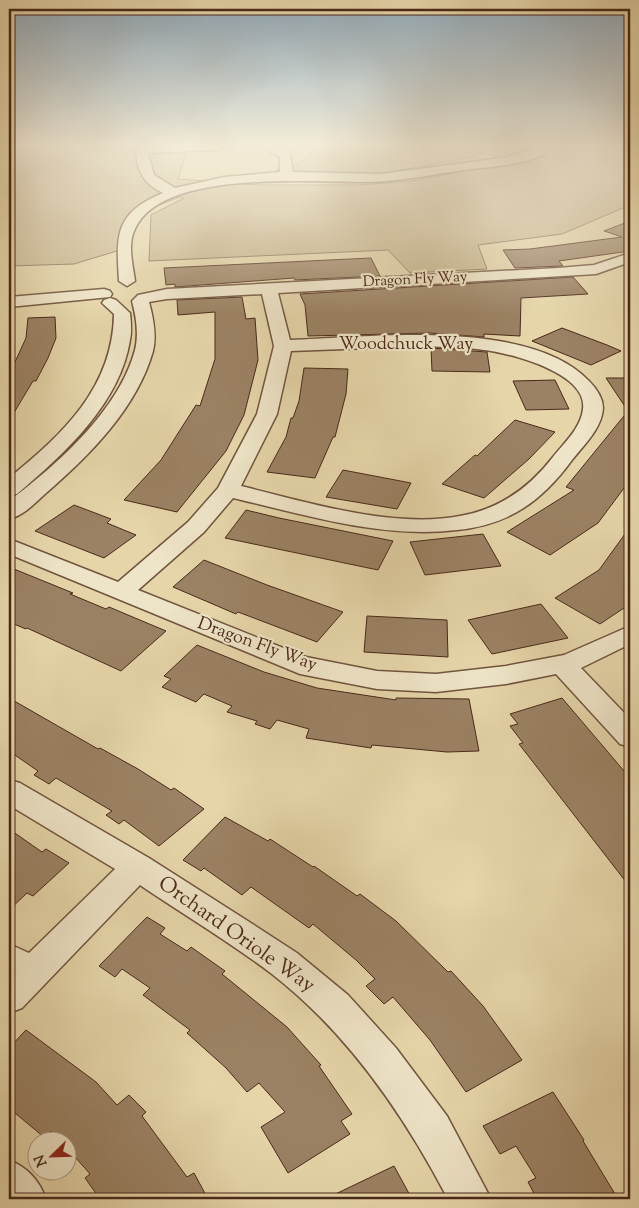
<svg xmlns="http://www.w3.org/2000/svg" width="639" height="1208" font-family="'Sorts Mill Goudy',serif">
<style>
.green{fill:#cbb891;stroke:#8a7055}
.building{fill:#9b8264;stroke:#4a2919}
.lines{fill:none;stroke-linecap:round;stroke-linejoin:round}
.minor-casing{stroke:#71543d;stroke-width:3}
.minor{fill:#eee4c7;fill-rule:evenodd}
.labels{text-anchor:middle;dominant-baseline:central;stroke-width:4.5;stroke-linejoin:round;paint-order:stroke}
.far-street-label{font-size:15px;fill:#4a2919;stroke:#eee4c7}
.street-label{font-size:18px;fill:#4a2919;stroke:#eee4c7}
.near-street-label{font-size:21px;fill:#4a2919;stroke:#eee4c7}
</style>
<rect width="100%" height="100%" fill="#e5d5a9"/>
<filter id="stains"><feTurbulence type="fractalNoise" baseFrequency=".004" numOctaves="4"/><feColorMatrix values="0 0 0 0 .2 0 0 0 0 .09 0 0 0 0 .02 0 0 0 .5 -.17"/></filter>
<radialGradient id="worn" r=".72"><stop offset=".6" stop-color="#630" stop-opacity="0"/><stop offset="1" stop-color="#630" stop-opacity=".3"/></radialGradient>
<path class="green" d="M9 146H188L178 179 260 185H359L412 181 470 170 503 157H517L538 146H630V205L562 234 478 245 487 269 410 273 388 250 149 261 151 215 184 198 180 197C148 209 137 212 130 247L74 264 9 266Z
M316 146H455L484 152 472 157 380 174 326 176 274 174 276 170C293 165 308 163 316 146Z"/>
<path class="building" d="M630 221V251L559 261 563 266 515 268 503 250 530 249 622 237 604 231Z
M371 258 380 276 295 280 294 278 175 287V284L166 285 164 268Z
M573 277 588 294 521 298 520 336 484 334V337L430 333 308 336 305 305 300 294Z
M242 297 246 319 255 318 258 360 244 415 226 451 177 512 124 500 161 460 196 405 200 406 215 359V312L178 315 177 300Z
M55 317 56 338 48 358 36 381H33L9 421V375L26 338 28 318Z
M562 328 607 345 621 351 591 365 532 341Z
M431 348 487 352 490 372 432 371Z
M304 368 348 369 346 394 335 437H333L315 478 267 472 286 437 291 418H293L299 401Z
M606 378H630V480L598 523 550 555 507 532 574 490 566 487 628 411Z
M555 380 569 409 526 410 513 381Z
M515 420 555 432 529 459 484 498 442 484 475 455 477 456Z
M343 470 411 483 397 509 326 497Z
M74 505 111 519 107 523 136 535 104 558 35 531Z
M246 510 279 518 393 541 378 570 225 538Z
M630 527V604L600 624 555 598 599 570Z
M483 534 501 566 425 575 410 542Z
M204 560 267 585 343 612 317 642 238 612 236 614 173 587Z
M9 567 73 593 70 594 106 609 109 607 166 631 121 671 27 628 26 629 9 622Z
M541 604 568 638 492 654 468 620Z
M367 616 447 620 448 657 364 652Z
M197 645 264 672 317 688 396 700V698L469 699 479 751 447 752 372 745 371 748 306 738 309 729 277 720 270 729 255 724 257 721 227 712 232 706 204 694 196 702 162 687 171 679 164 676Z
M9 698 98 749 100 748 138 769 171 790 174 788 204 809 159 846 124 820 119 824 106 815 112 811 56 778 49 784 34 775 38 771 9 751Z
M562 698 630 778V887L519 744 523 743 510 726 518 724 510 714Z
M225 817 268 841 270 839 313 867 314 866 357 896 360 894 396 921 448 972 451 971 483 1006 522 1060 466 1092 430 1040 393 997 384 1004 366 986 375 979 356 960 313 924 309 928 251 887 242 895 204 868 201 871 183 860Z
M9 829 42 852 46 849 69 863 33 896 27 893 9 910Z
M147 917 165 928 160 934 187 951 191 947 225 971 222 974 287 1027 321 1065 319 1066 352 1114 341 1121 350 1134 288 1173 261 1127 285 1112 259 1083 247 1092 226 1068 187 1033 190 1030 143 995 150 988 122 969 115 977 99 966Z
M26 1030 96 1082 117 1105 129 1095 146 1112 142 1116 187 1177 194 1173 208 1199H100L85 1178 90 1174 68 1149V1140H60L51 1131 45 1138 9 1108V1048Z
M553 1092 584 1140 583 1141 618 1199H537L528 1182 536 1178 516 1146 500 1154 483 1126Z
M394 1166 412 1199H325Z"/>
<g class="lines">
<defs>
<path id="minor" d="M136 146H224L218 150 148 153 154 175 175 188 224 177 280 172V157L259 146H279L290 152 293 172 381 174 501 158C519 155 536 146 555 146 540 163 494 167 472 169 439 173 405 181 371 182 317 183 162 168 135 229 127 244 133 265 135 281L127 286 119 281C116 234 115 213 163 193 142 183 136 169 136 146Z
M630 253V262L596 274 278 293 290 340C370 337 530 318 589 381 596 388 603 398 603 408 602 428 584 445 572 460 542 501 509 525 457 530 382 539 306 515 233 498L204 532 138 590 306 657 377 671 436 674 506 666 564 655 630 626V644L581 668 630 719V747L620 744 556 674 506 684 436 692 377 689 300 674 9 554V539L118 582 188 522 218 488 257 414 274 346 262 294 167 299 149 302C153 317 157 335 153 351 137 408 89 456 46 493 35 503 23 516 9 519V501C57 465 119 410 135 350 139 334 136 316 132 301L138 295 167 289 558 268 594 265ZM423 346C443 347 464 347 484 350 510 353 588 373 583 409 581 428 564 443 553 457 529 488 500 509 460 516 394 529 306 502 241 486L277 414 291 351Z
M104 289 110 291 112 294 110 297 9 307V297Z
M110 298 116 300 130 313C131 322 132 331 130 340 120 404 64 454 17 494L9 495V478C62 435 113 388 114 314L102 303 104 300Z
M9 780 20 783 149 858 257 927 297 953 348 995 396 1048 447 1116 491 1199H448C404 1115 348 1033 272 974 230 942 184 915 140 885L22 1008 9 1013V944L29 953 115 869 9 805Z
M9 1160C28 1168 39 1180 46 1199H9Z"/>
</defs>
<use href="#minor" class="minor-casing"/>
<use href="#minor" class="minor"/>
</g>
<linearGradient id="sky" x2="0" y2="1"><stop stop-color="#91aabb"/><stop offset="0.46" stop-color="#f3ecd8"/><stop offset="1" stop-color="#f3ecd8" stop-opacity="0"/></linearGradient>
<rect width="639" height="315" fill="url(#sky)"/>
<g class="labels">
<g class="far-street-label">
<text transform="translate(415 280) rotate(-3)">Dragon Fly Way</text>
</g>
<g class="street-label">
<text x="406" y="345">Woodchuck Way</text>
<text transform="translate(257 645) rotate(20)">Dragon Fly Way</text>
</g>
<g class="near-street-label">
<text transform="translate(236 935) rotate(35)">Orchard Oriole Way</text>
</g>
</g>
<rect width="639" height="1208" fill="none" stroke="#e5d5a9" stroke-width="30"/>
<rect x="10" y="10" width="619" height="1188" fill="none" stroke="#4a2919" stroke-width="2.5"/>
<rect x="15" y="15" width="609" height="1178" fill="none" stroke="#4a2919"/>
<g transform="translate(52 1156) rotate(247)"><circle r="24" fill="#eee4c7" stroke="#ac9981"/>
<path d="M0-4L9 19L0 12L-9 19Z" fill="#8f2418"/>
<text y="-8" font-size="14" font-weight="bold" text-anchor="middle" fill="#4a2919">N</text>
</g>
<rect width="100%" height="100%" filter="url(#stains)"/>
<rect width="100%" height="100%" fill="url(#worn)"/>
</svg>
